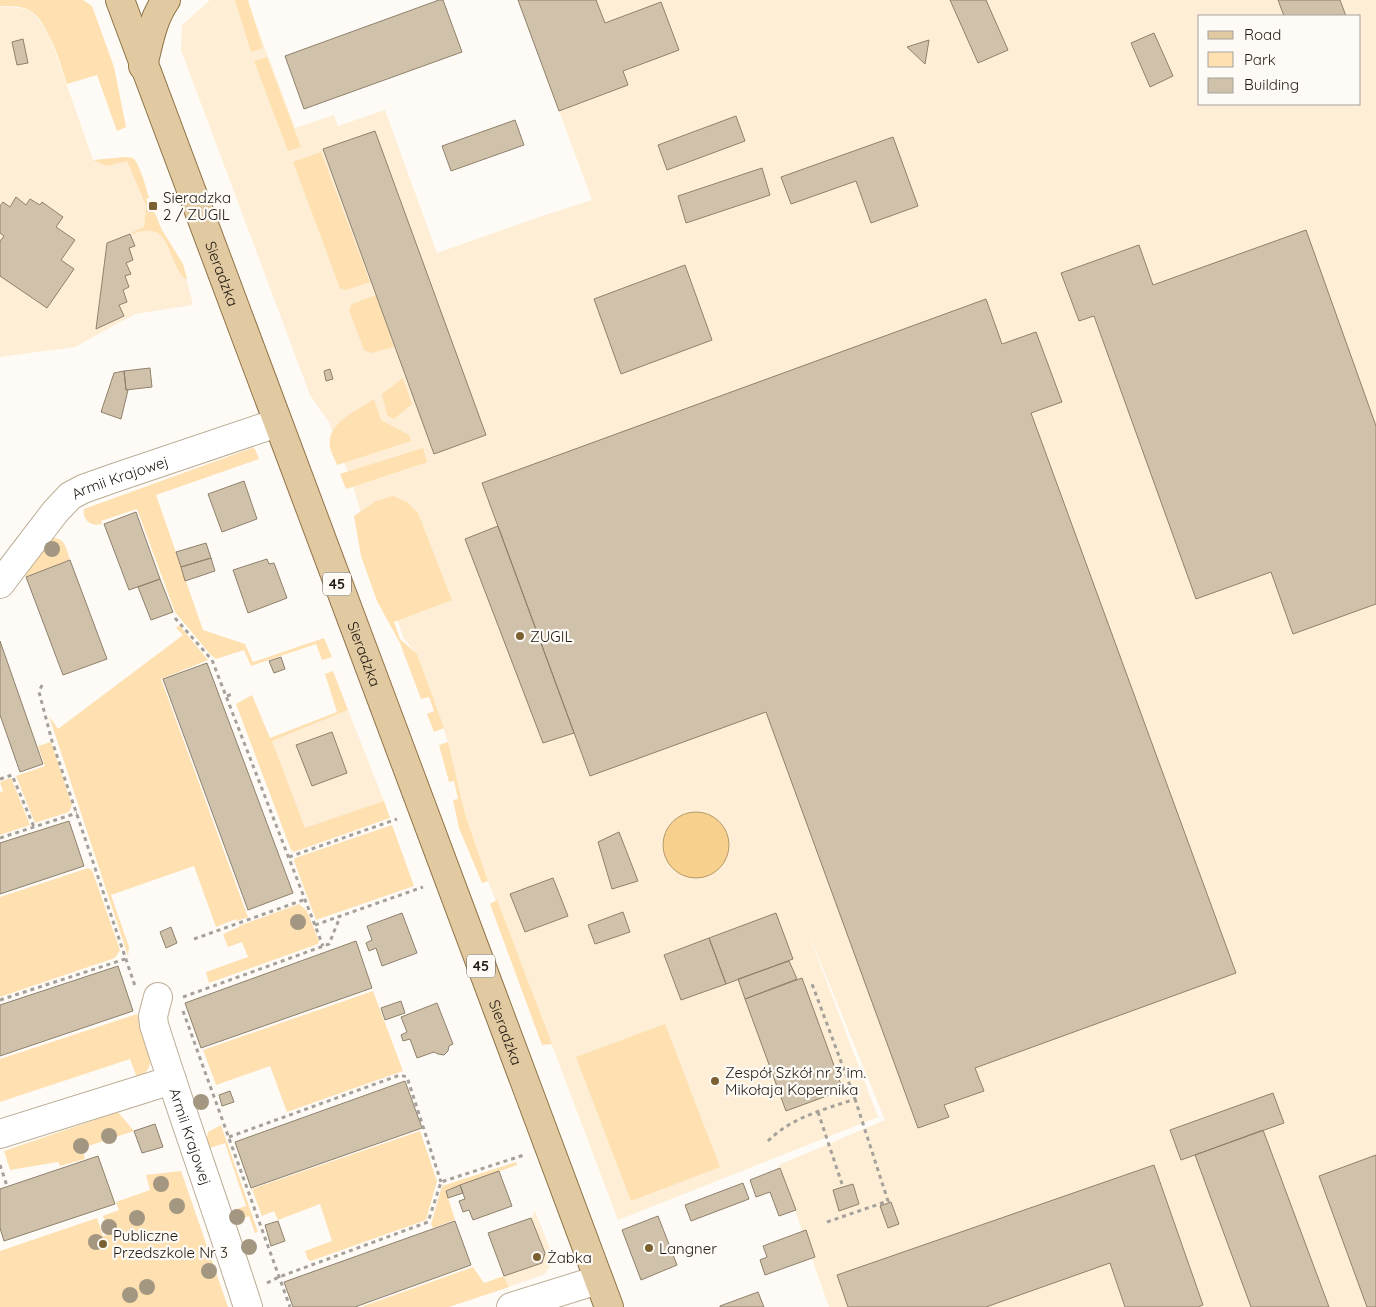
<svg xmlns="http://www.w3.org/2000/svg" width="1376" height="1307" font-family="Quicksand,sans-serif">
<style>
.built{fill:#fdeed5;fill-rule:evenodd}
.green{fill:#fee0b1}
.water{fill:#f7d08e;stroke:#b69969}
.building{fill:#d0c1aa;stroke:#8f816c}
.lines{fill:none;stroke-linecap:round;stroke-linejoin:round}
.minor-casing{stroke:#bbad96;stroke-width:30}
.major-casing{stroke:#907447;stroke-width:30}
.path{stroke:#a5a09a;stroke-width:3;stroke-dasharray:4 4;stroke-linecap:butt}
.minor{stroke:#fff;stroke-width:28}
.major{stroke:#e1c9a1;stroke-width:28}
.tree{fill:#a49781}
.poi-dot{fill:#7b6032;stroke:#fefbf6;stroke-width:2}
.labels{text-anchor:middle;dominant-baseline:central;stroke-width:4.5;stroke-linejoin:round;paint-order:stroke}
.shield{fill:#fefbf6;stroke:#635e56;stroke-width:1}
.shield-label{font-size:14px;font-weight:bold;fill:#201a12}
.poi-label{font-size:15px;fill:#201a12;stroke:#fefbf6;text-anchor:start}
.street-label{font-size:15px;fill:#201a12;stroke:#fefbf6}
</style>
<rect width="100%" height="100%" fill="#fefbf6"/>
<path class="built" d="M210 0H247L295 128 334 115 338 126 385 110 437 253 545 215 592 200 518 0H1376V1307H829L779 1165 885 1120 806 927 878 1117 618 1220 524 971 488 881 465 814 448 742 417 654 404 639 364 524 354 489 329 422 310 395 181 50 182 25ZM1200 16H1360V104H1200Z
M0 6 26 9 31 11 48 31 93 160 106 166 127 160 146 207 144 226 156 222 186 277 193 305 135 314 75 347 0 357Z
M348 710 384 801 305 829 272 741Z
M535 1211 554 1259 545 1274 509 1287 488 1233 531 1218Z"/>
<path class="green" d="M0 0H83L92 6 114 67 126 127 117 131 97 75 67 84C60 63 48 18 27 9 19 6 9 6 0 6Z
M235 0H248L263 48 251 52Z
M267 57 301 147 288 151 254 61Z
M321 152 370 282 346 290 340 288 293 162Z
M125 157C126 157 132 158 133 158 139 162 147 190 149 198L146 199 151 212 154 211 162 230 183 264 187 279 184 278C165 257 172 219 132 234L131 233 144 227 146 206 127 161 106 166 93 160Z
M376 295 394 347 371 353 364 350 349 310 352 304Z
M403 378 412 404 394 419 387 415 382 394Z
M374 399 381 420 409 435 411 441 337 465C335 459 331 453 330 447 326 422 358 411 374 399Z
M252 448 255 449 259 459 156 495 203 630 245 644 253 662 324 638 332 657 322 660 316 644 251 666 244 650 216 659 210 654 175 612 137 509 101 521 102 524C91 527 82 520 84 509Z
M423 448 427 462 346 489 340 474Z
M393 496 407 502 418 513 452 600 394 622 400 639 417 654 444 728 434 732 427 714 434 711 429 697 421 699 400 643 377 601 361 556 354 516 376 501Z
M56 538C66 540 67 551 70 560L26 577 22 567 46 539Z
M179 625 208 660 161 679 248 917 237 921 236 919 216 927 194 866 111 895 129 947 128 956 49 716 58 729 183 635 176 628Z
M333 671 348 710 272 741 305 828 384 801 390 818 294 852 291 850 236 704 252 695 270 738 337 712 325 674Z
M51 742 72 805 69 812 35 823 16 776 45 766 38 746Z
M448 742 465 814 488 881 482 883 459 828 453 800 458 799 454 781 449 782 439 745Z
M11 778 30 825 0 835V792L3 791 0 783 2 781Z
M392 825 414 886 316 920 294 861 295 858Z
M88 868 92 870 120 950 115 958 0 997V897Z
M497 900 552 1044 542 1045 490 904Z
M299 904 307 911 319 941 318 944 209 983 206 972 248 957 242 942 228 947 223 934 239 927V926Z
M373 991 403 1071 287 1112 270 1066 216 1085 203 1050Z
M137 1014C141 1026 153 1052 150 1064 148 1072 143 1075 137 1078L130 1059 0 1102V1059Z
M665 1024 720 1167 631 1201 576 1057Z
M118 1112 134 1131 82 1148 85 1159 60 1166 58 1162 10 1170 4 1151Z
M221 1125 258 1232 255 1233 249 1216 232 1222 228 1212 246 1206 225 1143 207 1149 206 1143 208 1132Z
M420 1131 437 1181 426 1220 311 1261 308 1260 305 1251 332 1241 320 1204 278 1220 274 1211 262 1216 252 1189Z
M516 1162 517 1165 446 1191 455 1220 433 1228 431 1224 442 1186Z
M181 1171 228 1307H0V1251L97 1218 103 1236 109 1235 103 1216 119 1210 116 1202 150 1190 146 1175Z
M473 1267 484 1283 504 1276 509 1287 449 1307H361Z"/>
<path class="water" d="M663 845a33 33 0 1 1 66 0a33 33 0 1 1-66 0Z"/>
<path class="building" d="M439 0H443L462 52 304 109 285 56Z
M518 0H596L605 23 661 2 679 50 623 71 628 85 559 111Z
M950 0H986L1008 50 978 63Z
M1278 0H1340L1346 16H1284Z
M1154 33 1173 76 1150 87 1131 43Z
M23 39 28 63 17 65 12 42Z
M929 40 925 64 907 47Z
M736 116 745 141 667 170 658 145Z
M515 120 524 145 451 171 442 146Z
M375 131 486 435 434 454 323 149Z
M893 137 918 206 871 223 856 181 791 204 781 177Z
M762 168 770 195 686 223 678 196Z
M16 197 26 205 30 199 40 205 42 202 63 217 56 227 75 240 61 260 74 269 47 308 0 276V241L4 236 0 233V206L3 202 10 207Z
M1306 230 1376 426V604L1293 634 1271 572 1196 599 1094 316 1079 321 1061 273 1139 245 1153 285Z
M130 234 135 246 129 248 133 260 126 263 131 274 125 276 129 287 123 290 127 302 119 305 124 316 96 329 107 243Z
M685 265 712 340 621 374 594 299Z
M986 299 1002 344 1036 332 1062 402 1031 413 1236 973 975 1068 984 1091 944 1105 949 1117 918 1128 766 712 590 776 482 483Z
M150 368 152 387 126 390 124 371Z
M330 369 333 379 326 381 324 371Z
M124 371 126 390H128L121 419 101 412 114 373Z
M244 481 257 519 222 532 208 494Z
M136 512 160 579 129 590 104 524Z
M498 526 574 733 543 743 465 539Z
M206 543 211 558 181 567 176 552Z
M211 558 215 571 185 581 181 567Z
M267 559 269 564 274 563 287 598 248 613 233 570Z
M70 560 107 659 63 675 26 577Z
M160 579 173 612 151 620 138 587Z
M0 641 43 764 20 772 0 715Z
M281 657 285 669 274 673 269 661Z
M207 663 293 893 248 910 163 679Z
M332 732 347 773 312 786 296 745Z
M69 821 84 866 0 894V843Z
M619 832 638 881 612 889 598 842Z
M553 878 568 916 525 932 510 894Z
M623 912 630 932 595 944 588 925Z
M402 913 417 953 382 966 376 948 369 951 366 943 372 940 367 926Z
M776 913 793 959 726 984 709 938Z
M171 927 177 943 166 948 160 932Z
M709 938 726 984 681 1000 664 955Z
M356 941 372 988 201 1048 185 1003Z
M789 961 797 979 745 999 738 979Z
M118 966 133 1011 0 1056V1005Z
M802 978 843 1090 786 1111 745 999Z
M401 1001 405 1013 385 1020 381 1008Z
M437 1003 453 1044 449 1046 448 1051 444 1055 438 1054 434 1052 417 1058 410 1039 403 1041 401 1035 407 1032 401 1017Z
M405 1081 422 1128 251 1188 235 1142Z
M230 1091 234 1102 222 1106 219 1095Z
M1273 1093 1284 1123 1181 1160 1170 1130Z
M155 1124 163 1147 142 1153 134 1131Z
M1263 1130 1329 1307H1251L1195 1155Z
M1376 1155V1307H1367L1319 1176Z
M98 1156 115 1204 4 1241 0 1228V1189Z
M1154 1165 1203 1305 1198 1307H1125L1110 1263 986 1307H848L837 1275Z
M780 1168 796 1210 779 1216 770 1192 756 1197 750 1180Z
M499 1171 512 1206 473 1220 469 1210 463 1212 459 1201 465 1199 460 1185Z
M743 1183 749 1199 691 1221 685 1205Z
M853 1184 859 1204 839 1211 833 1190Z
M460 1185 463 1193 448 1198 446 1191Z
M891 1202 899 1224 888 1228 880 1206Z
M658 1216 677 1265 641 1280 622 1230Z
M531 1218 545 1253 542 1263 504 1276 488 1233Z
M278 1221 285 1241 271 1246 265 1225Z
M455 1221 471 1265 355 1307H293L284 1282Z
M806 1230 815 1257 765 1275 760 1260 767 1257 763 1246Z
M758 1292 764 1307H720V1306Z"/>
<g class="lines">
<defs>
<g id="minor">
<path id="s1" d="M0 584 55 512 70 496 83 489 117 477 277 423"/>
<path id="s2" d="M158 997 153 1016 154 1025C184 1120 218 1213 248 1307"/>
<path d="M0 1134 172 1080"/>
<path d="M511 1307 598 1280"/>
</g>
<g id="major">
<path id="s3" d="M120 0 609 1307"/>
<path d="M143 66C149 42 152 20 166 0"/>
</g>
</defs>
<use href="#minor" class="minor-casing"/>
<use href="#major" class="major-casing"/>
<path class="path" d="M175 618 212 660 323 946
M42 685 39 692 52 741 135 986
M227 696 232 694
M0 779 12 775 34 827
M0 838 77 813
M289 857 397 819
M315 925 423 887
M194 939 306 899
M183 997 329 944 340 917
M0 1000 125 959
M183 1011 290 1307
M818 1112 842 1184
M229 1137 400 1075 407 1077 441 1182
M768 1141C792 1117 823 1110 855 1099L812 984
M0 1165 7 1186
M827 1222 888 1201 855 1099
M267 1283 279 1277 428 1222 441 1182 524 1155"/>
<use href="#minor" class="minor"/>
<use href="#major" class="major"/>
</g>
<g class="tree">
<circle cx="52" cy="549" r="8"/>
<circle cx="298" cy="922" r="8"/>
<circle cx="201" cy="1102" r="8"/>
<circle cx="109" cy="1136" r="8"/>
<circle cx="81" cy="1146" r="8"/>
<circle cx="161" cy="1184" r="8"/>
<circle cx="177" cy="1206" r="8"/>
<circle cx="237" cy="1217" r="8"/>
<circle cx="137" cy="1218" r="8"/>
<circle cx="109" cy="1227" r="8"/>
<circle cx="96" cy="1242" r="8"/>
<circle cx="249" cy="1247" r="8"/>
<circle cx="209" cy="1271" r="8"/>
<circle cx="147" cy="1287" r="8"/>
<circle cx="130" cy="1295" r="8"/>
</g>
<g class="poi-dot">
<rect x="148" y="201" width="10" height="10" rx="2.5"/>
<circle cx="520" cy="636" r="5"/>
<circle cx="715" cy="1081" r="5"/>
<circle cx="103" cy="1244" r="5"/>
<circle cx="649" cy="1248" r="5"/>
<circle cx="537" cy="1257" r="5"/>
</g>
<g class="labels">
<g class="shield">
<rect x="323" y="572.5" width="28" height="23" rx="4"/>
<rect x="467" y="954.5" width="28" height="23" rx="4"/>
</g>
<g class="shield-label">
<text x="337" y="584">45</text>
<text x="481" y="966">45</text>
</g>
<g class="poi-label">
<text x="163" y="197">Sieradzka<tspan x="163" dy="17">2 / ZUGIL</tspan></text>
<text x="530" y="636">ZUGIL</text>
<text x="725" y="1072">Zespół Szkół nr 3 im.<tspan x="725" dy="17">Mikołaja Kopernika</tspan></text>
<text x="113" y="1235">Publiczne<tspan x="113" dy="17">Przedszkole Nr 3</tspan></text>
<text x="659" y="1248">Langner</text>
<text x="547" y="1257">Żabka</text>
</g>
<g class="street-label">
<text stroke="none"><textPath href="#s3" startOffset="292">Sieradzka</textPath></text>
<text stroke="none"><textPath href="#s1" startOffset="166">Armii Krajowej</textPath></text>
<text stroke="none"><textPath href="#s3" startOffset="698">Sieradzka</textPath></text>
<text stroke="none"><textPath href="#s3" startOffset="1102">Sieradzka</textPath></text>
<text stroke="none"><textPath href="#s2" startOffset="146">Armii Krajowej</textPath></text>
</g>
</g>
<rect x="1198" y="15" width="162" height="90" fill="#fefbf6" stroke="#a5a19b"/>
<rect x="1208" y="31" width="25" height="8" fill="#e1c9a1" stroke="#a5a19b"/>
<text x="1244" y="40" font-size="15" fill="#201a12">Road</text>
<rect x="1208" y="52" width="25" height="15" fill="#fee0b1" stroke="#a5a19b"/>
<text x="1244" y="65" font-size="15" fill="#201a12">Park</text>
<rect x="1208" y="78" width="25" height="15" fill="#d0c1aa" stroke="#a5a19b"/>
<text x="1244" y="90" font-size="15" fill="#201a12">Building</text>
</svg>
